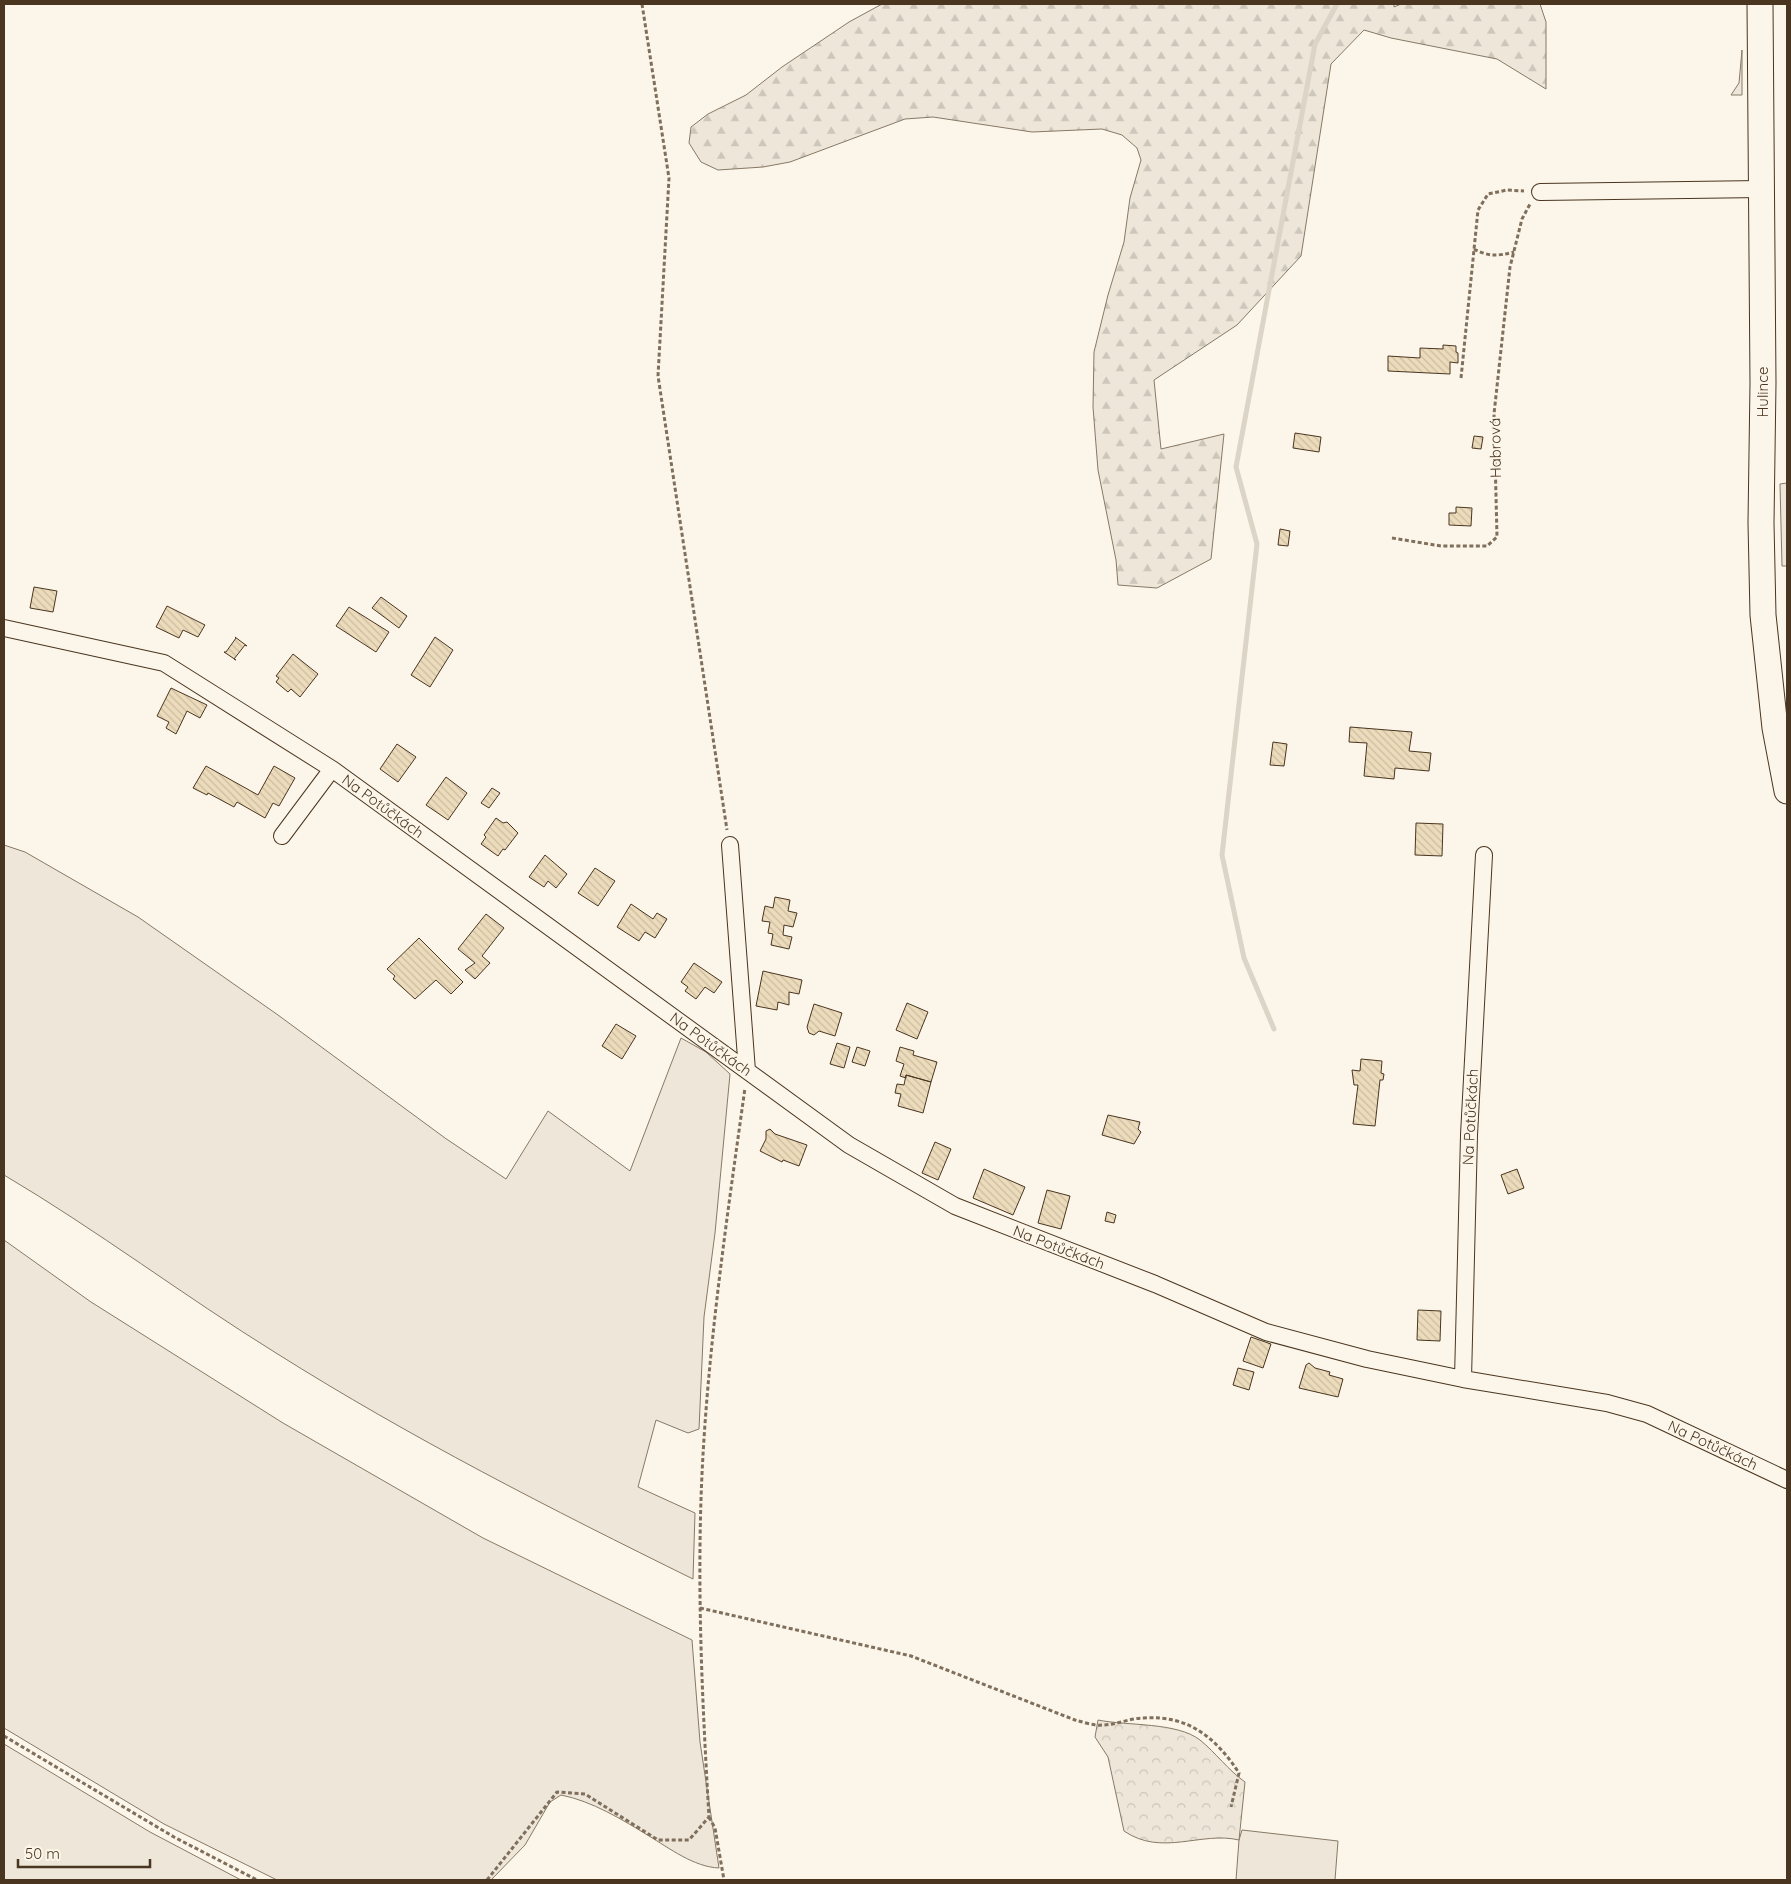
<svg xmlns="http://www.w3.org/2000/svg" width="1791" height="1884" font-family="Quicksand,sans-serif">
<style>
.green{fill:#ede6d9;stroke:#887966}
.forest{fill:url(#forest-firs);stroke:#887966}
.park{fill:url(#park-crowns);stroke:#887966}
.parking{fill:#ede7d9;stroke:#887966}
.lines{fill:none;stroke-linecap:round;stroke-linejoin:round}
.stream{stroke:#dcd4c6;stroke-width:5}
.building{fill:url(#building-back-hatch);stroke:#4a3520}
.street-casing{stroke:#4a3520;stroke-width:18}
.primary-casing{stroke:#4a3520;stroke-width:27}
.path{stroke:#7f6f5c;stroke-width:3;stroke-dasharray:4 2.5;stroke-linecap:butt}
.street{stroke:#fbf6e9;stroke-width:16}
.primary{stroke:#fbf6e9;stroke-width:25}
.labels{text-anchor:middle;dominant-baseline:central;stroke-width:4;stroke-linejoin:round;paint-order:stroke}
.street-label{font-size:15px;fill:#4a3520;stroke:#fbf6e9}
</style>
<defs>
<pattern id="forest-firs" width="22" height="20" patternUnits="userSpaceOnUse" patternTransform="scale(1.25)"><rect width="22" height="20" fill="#ede6d9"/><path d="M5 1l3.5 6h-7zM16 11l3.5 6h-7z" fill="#cdc6ba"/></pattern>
<pattern id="park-crowns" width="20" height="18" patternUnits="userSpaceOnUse" patternTransform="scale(1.25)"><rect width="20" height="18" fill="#ede6d9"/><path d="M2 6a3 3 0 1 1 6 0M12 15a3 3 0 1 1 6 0" fill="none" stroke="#cdc6ba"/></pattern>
<pattern id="building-back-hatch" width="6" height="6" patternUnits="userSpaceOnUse" patternTransform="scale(1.25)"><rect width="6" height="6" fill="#ecdcbc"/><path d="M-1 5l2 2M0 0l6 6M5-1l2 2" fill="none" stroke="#ccbda1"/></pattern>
</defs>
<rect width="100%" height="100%" fill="#fbf6e9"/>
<path class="green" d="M1742 50V95H1731L1739 83Z
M4 845 25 852 138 917 278 1015 445 1138 506 1179 548 1111 630 1171 681 1038 706 1052 730 1074 715 1233 704 1317 699 1429 688 1433 656 1420 638 1487 695 1513 693 1579C551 1509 411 1438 276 1353 184 1296 97 1230 4 1175Z
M4 1240 91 1302 283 1423 483 1538 692 1640 700 1742 719 1868C694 1867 669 1848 649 1836 623 1820 592 1801 561 1795L550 1802 525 1845 491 1880H277L164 1824 4 1728Z
M4 1744 150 1832 241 1880H4Z
M1242 1830 1338 1841 1335 1880H1236L1239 1840Z"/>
<path class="forest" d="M882 4H1394V7L1401 4H1540L1546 22V89L1497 59 1391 38 1364 30 1331 64 1301 256 1237 325 1154 380 1161 449 1224 434 1211 559 1157 588 1118 585 1116 560 1098 470 1093 407 1094 352 1108 295 1124 242 1130 198 1141 160 1137 148 1122 135 1102 129 1032 132 933 117 905 119 790 162 763 167 718 170 701 162 689 143 691 127 708 114 746 95 782 67 849 22Z"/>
<path class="park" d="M1098 1720C1127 1726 1177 1722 1200 1740 1216 1753 1228 1770 1245 1782L1239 1840C1201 1831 1162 1857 1124 1831L1108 1757 1095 1737Z"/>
<path class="parking" d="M1787 483V566H1782L1780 484Z"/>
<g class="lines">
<path class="stream" d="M1274 1029 1244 958 1222 855 1257 544 1236 467 1315 44 1337 4"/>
</g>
<path class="building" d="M1443 345 1456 346V352L1458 353V363L1450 362V374L1388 371V356L1420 358V348L1443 349Z
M1295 433 1321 437 1319 452 1293 448Z
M1474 436 1483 437 1481 449 1472 448Z
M1456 507 1472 508 1471 526 1449 525V513H1456Z
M1280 529 1290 531 1288 546 1278 545Z
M34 587 57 591 53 612 30 608Z
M381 597 407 616 399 628 372 608Z
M167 606 205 625 198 637 183 630 179 638 156 627Z
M349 607 389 632 376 652 336 626Z
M235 637 247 646 245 645 234 659 236 660 224 652H226L236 638Z
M435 637 453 650 430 687 411 675Z
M293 654 318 674 300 697 291 689 288 692 276 682 279 678 276 676Z
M171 688 207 705 200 718 187 711 176 734 166 728 169 722 157 716Z
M1350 727 1412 732 1409 751 1431 753 1429 771 1395 768 1394 779 1364 776 1367 743 1349 742Z
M1273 742 1287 744 1284 766 1270 765Z
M397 744 416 757 398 782 380 769Z
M206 766 258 795 274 766 295 778 279 806 273 803 265 818 237 802 234 807 208 793 207 795 193 788Z
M446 777 467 793 448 820 426 805Z
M492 788 500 793 489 808 481 803Z
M496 818 503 823 507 822 518 833 505 850 503 849 498 856 481 844 486 837 484 835Z
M1416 823 1443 824 1442 856 1415 855Z
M545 855 567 874 556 888 548 881 544 887 529 877Z
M595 868 615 881 598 906 578 893Z
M775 897 790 900 788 911 797 913 793 927 784 925 783 935 792 937 789 949 771 945 773 934 768 933 770 922 762 921 765 906 773 908Z
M631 904 653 919 657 913 667 919 655 938 645 932 639 941 617 927Z
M486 914 504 928 482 956 490 963 475 979 465 970 475 963 458 949Z
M419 938 463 982 451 994 436 980 415 999 393 979 395 976 387 969Z
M694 963 722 982 714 993 705 987 696 999 685 991 688 987 681 982Z
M763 971 802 980 799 994 789 992V1005L778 1002 777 1010 756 1006Z
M907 1003 928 1012 917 1039 896 1030Z
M814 1004 842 1013 835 1036 819 1031 814 1035 809 1033 807 1027Z
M616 1024 636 1036 622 1059 602 1046Z
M837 1043 850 1047 844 1068 830 1064Z
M857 1047 870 1051 865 1066 852 1062Z
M900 1047 914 1051 913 1055 937 1062 931 1082 906 1075V1078L900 1076 904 1064 896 1061Z
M1361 1059 1382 1061 1381 1073 1384 1074 1383 1080H1380L1375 1126 1353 1124 1358 1085H1354L1352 1070 1360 1071Z
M906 1075 931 1082 923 1113 898 1106 901 1094 895 1093 897 1084 904 1085Z
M1108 1115 1140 1122 1138 1129 1141 1132 1134 1144 1102 1135Z
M770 1129 775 1134 807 1145 799 1166 783 1160 782 1162 760 1151 766 1139V1131Z
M935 1142 951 1149 938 1180 922 1173Z
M984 1169 1025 1187 1013 1215 973 1198Z
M1517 1169 1524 1188 1508 1194 1501 1175Z
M1047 1190 1070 1196 1061 1229 1038 1223Z
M1107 1212 1116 1215 1114 1223 1105 1221Z
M1418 1310 1441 1311 1440 1341 1417 1340Z
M1251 1337 1271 1344 1263 1368 1243 1361Z
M1309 1363 1315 1368 1330 1372 1329 1375 1343 1379 1338 1397 1299 1388 1306 1365Z
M1238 1368 1254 1372 1249 1390 1233 1385Z"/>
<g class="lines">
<defs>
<path id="street" d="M1540 192 1761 189
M4 628 164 663 332 769 849 1145 955 1206 1155 1284 1266 1332 1367 1359 1463 1379 1607 1403 1647 1414 1787 1480
M282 836 332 769
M730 845 747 1071
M1463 1379 1469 1135 1484 855"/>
<path id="primary" d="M1760 4 1763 383 1761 523 1763 615 1775 728 1787 791"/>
</defs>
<use href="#street" class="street-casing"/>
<use href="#primary" class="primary-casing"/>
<path class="path" d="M642 4 669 178 658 376 727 830
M1474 249C1489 257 1498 256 1514 252
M1461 378 1478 210 1488 194 1507 190 1524 191
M1392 538 1441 546H1487L1497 537 1494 414 1510 267 1522 219 1530 204
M700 1608 911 1656 1075 1720C1083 1722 1094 1726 1102 1725 1116 1725 1130 1718 1144 1718 1189 1715 1216 1738 1239 1773L1231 1807
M4 1736 174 1837 257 1880
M709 1817 715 1828 724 1880
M487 1880 557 1792 585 1794 658 1840H689L709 1817C702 1697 696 1576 703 1455 710 1332 728 1210 745 1088"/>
<use href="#street" class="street"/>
<use href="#primary" class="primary"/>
</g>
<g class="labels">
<g class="street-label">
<text transform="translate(1762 392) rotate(-90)">Hulince</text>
<text transform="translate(1495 448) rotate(-91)">Habrová</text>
<text transform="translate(383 806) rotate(36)">Na Potůčkách</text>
<text transform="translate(711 1044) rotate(36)">Na Potůčkách</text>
<text transform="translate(1470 1117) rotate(-87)">Na Potůčkách</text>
<text transform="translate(1059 1247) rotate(21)">Na Potůčkách</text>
<text transform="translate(1713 1445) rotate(25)">Na Potůčkách</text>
</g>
</g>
<rect width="1791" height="1884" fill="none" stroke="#4a3520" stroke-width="10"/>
<path d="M18 1859v8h132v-8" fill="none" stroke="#4a3520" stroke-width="2.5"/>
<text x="25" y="1859" font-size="15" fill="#4a3520" stroke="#fbf6e9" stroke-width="4" paint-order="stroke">50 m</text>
</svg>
